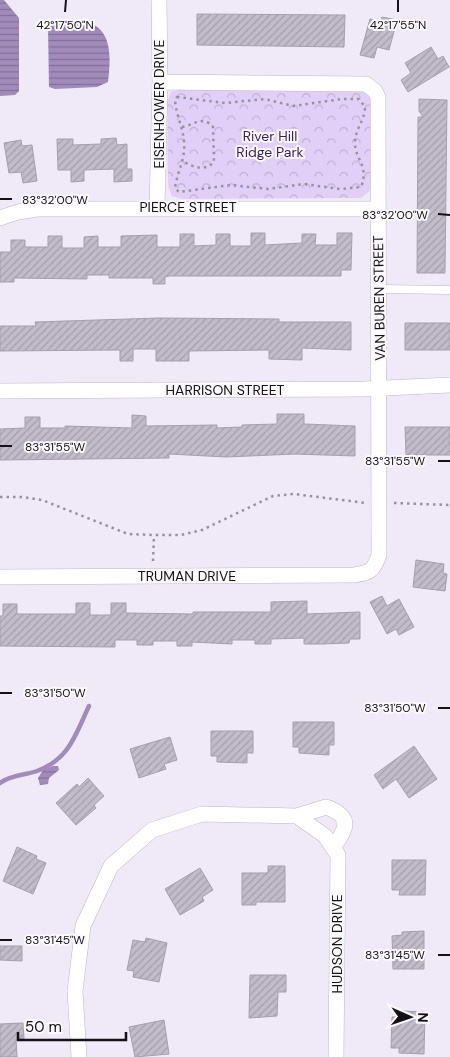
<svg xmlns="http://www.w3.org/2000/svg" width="450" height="1057" font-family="'DM Sans',sans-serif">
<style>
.park{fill:url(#park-crowns)}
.water{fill:url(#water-rules)}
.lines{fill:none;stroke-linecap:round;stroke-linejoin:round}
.stream{stroke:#a18bbb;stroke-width:4.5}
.building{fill:url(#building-hatch);stroke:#a59fad}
.service-casing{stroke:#beb7c6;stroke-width:9}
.minor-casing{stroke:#beb7c6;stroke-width:16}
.path{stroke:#98929e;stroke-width:2.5;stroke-dasharray:2.5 4;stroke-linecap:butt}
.service{stroke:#fff;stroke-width:8}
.minor{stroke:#fff;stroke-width:15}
.ticks{fill:none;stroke:#141117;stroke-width:2}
.labels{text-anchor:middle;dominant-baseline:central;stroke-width:4;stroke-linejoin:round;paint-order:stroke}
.street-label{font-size:14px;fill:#141117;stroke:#fbf8fe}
.park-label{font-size:14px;fill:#3c1c57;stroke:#fbf8fe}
.ticks-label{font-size:12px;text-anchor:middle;fill:#141117;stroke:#fbf8fe;stroke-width:4;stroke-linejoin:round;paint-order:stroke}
</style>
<defs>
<pattern id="park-crowns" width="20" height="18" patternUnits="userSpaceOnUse" patternTransform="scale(1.25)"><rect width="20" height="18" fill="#e1cff7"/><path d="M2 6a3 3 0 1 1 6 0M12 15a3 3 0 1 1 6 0" fill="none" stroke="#c0b1d3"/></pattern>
<pattern id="water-rules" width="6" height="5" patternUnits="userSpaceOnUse" patternTransform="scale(1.25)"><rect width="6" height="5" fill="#a18bbb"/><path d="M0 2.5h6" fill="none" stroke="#827097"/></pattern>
<pattern id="building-hatch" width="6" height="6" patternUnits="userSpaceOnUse" patternTransform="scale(1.25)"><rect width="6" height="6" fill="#c1bbca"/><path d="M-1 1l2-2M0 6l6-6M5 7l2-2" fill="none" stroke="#a5a0ad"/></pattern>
</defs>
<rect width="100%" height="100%" fill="#f0e9f8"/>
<path class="park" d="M182 89 365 92 372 98 371 190 361 198 183 199 172 196 168 186 167 102 171 92Z"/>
<path class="water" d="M0 0H4L19 18V91L15 95 0 96Z
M83 21C113 27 111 56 108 82L97 87 55 89 49 87 48 26 54 22Z
M53 766H58L59 770 49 778 48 784 40 785 38 778 43 770Z"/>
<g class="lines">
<path class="stream" d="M0 783C10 775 26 775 37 771 70 759 76 733 89 706"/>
</g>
<path class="building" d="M197 14 345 15 344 47 197 45Z
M382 17 397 20 389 50 377 47 374 58 360 55 370 19 380 21Z
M431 47 438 59 443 56 449 67 408 92 401 80 411 73 405 63Z
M419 99 447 100 445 273H417L418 117H423L419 111Z
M116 138 117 145 127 144V169H132V181L114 182V169L84 170V181L71 182V170H58L57 139H73V145L101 144V139Z
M21 140 22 146 32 145 37 181 23 183 21 172 9 173 4 143Z
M251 233H265V245L302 243V234H316L315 245H337V233H352L351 270H341V276H169L165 277V284H153V278H109V275H87V279L14 278V282H0V252H11V240H25V247H48V236H62V248H84V237L98 236V247H121V236L157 235V247H180V234H194V246L216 245V234H230V246H251Z
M159 318 279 319V322H351V350L302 348V360L269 359V350L189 351V361H156V349H133V361H120V350L0 351V326H36L35 322Z
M405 323H450V350H405Z
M277 414H304V424L355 426V456L295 454 226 457 169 454V458L0 460V429L25 428V417H40V428H65V426L132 428V415L146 416V426L217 425V428L242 427V425L277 424Z
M405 427H450V455H406Z
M416 560 444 564 443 573 447 574 445 591 413 587Z
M382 596 387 606 399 599 414 627 399 635 396 629 387 634 370 602Z
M307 601V614L360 612V639H350L349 643 321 644H304V638L271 639V644H255V640H232V644L192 642V646H177V641H153V645H137V640H115V647L0 646V616H3V604H17V614H76V603H90V615H111V603H126V613L193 614V612H271V602Z
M293 722H334V745H329V755L299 753V747H293Z
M211 731H253V753H247V763L217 762V756H211Z
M170 737 177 760 164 764 166 769 139 778 130 749Z
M414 746 437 779 409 798 396 779 383 789 374 775Z
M88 778 104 796 94 805 96 808 76 825 56 803 77 784 79 787Z
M17 847 37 856 36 859 46 863 33 894 3 881Z
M392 860H426L425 895H399L400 890H392Z
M268 866H285V902H256V905H242V873H268Z
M200 868 213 890 202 897 204 901 180 915 165 889Z
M424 931V969H393L392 936 402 935V932Z
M146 938 167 943 159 982 133 977 134 971 127 970 133 940 145 942Z
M0 946H22V961L0 960Z
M250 975H286V992H278L277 1016 249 1018Z
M402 1011 425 1012 424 1054 399 1053V1048H391L392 1017H401Z
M164 1020 169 1054 135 1057 129 1027Z
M23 1023 24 1039H16L17 1057H0V1024Z"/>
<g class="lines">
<defs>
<path id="service" d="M379 289 450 290"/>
<path id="minor" d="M157 207 160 82 159 0
M0 218 18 212 37 209H377
M0 391 364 389 450 385
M0 577 354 575C370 573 374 570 379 555L378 97 375 91 366 84 160 82
M297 816 326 807C354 817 346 829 333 848
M79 1057 75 991 83 926 111 866 152 830 202 814 297 816 325 836 338 855 336 1057"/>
</defs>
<use href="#service" class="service-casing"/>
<use href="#minor" class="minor-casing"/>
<path class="path" d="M177 97 225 103 265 99 293 106 342 99H359L365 107C365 120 356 128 355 141 354 160 370 165 361 187L340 189 304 184 268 189 231 185 179 192 175 188C177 172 186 158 184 142 183 127 176 115 175 100Z
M182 127C194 125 203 115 213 127L214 162C204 172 194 167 182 161
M0 497H22L42 500 128 534 154 535H181L202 530 273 496 294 494 366 503
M394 503 450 505
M153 561 154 535"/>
<use href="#service" class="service"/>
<use href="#minor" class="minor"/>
</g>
<path class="ticks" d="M65 12 66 0M398 12V0M0 199H12M438 214 450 215M0 446H12M438 461H450M0 693H12M438 708H450M0 940H12M438 955H450"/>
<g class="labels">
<g class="street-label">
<text transform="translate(159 104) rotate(-90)">EISENHOWER DRIVE</text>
<text x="188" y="207">PIERCE STREET</text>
<text transform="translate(379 298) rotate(-91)">VAN BUREN STREET</text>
<text x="225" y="390">HARRISON STREET</text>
<text x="187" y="576">TRUMAN DRIVE</text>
<text transform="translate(337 944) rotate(-90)">HUDSON DRIVE</text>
</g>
<g class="park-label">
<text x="270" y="136">River Hill<tspan x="270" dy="16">Ridge Park</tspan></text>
</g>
</g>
<g class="ticks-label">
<text x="65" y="29">42°17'50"N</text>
<text x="398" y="29">42°17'55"N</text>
<text x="55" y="204">83°32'00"W</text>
<text x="395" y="219">83°32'00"W</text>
<text x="55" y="451">83°31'55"W</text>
<text x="395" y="465">83°31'55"W</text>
<text x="55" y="697">83°31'50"W</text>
<text x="395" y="712">83°31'50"W</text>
<text x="55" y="944">83°31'45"W</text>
<text x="395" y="959">83°31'45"W</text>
</g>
<g transform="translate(410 1017) rotate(92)" stroke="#fbf8fe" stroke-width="4" paint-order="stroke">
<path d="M0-4L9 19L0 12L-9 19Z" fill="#141117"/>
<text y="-8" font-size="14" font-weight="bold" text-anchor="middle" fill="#141117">N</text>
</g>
<path d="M18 1032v8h108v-8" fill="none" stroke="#141117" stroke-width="2.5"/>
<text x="25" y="1032" font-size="15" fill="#141117" stroke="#fbf8fe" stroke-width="4" paint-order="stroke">50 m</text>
</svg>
